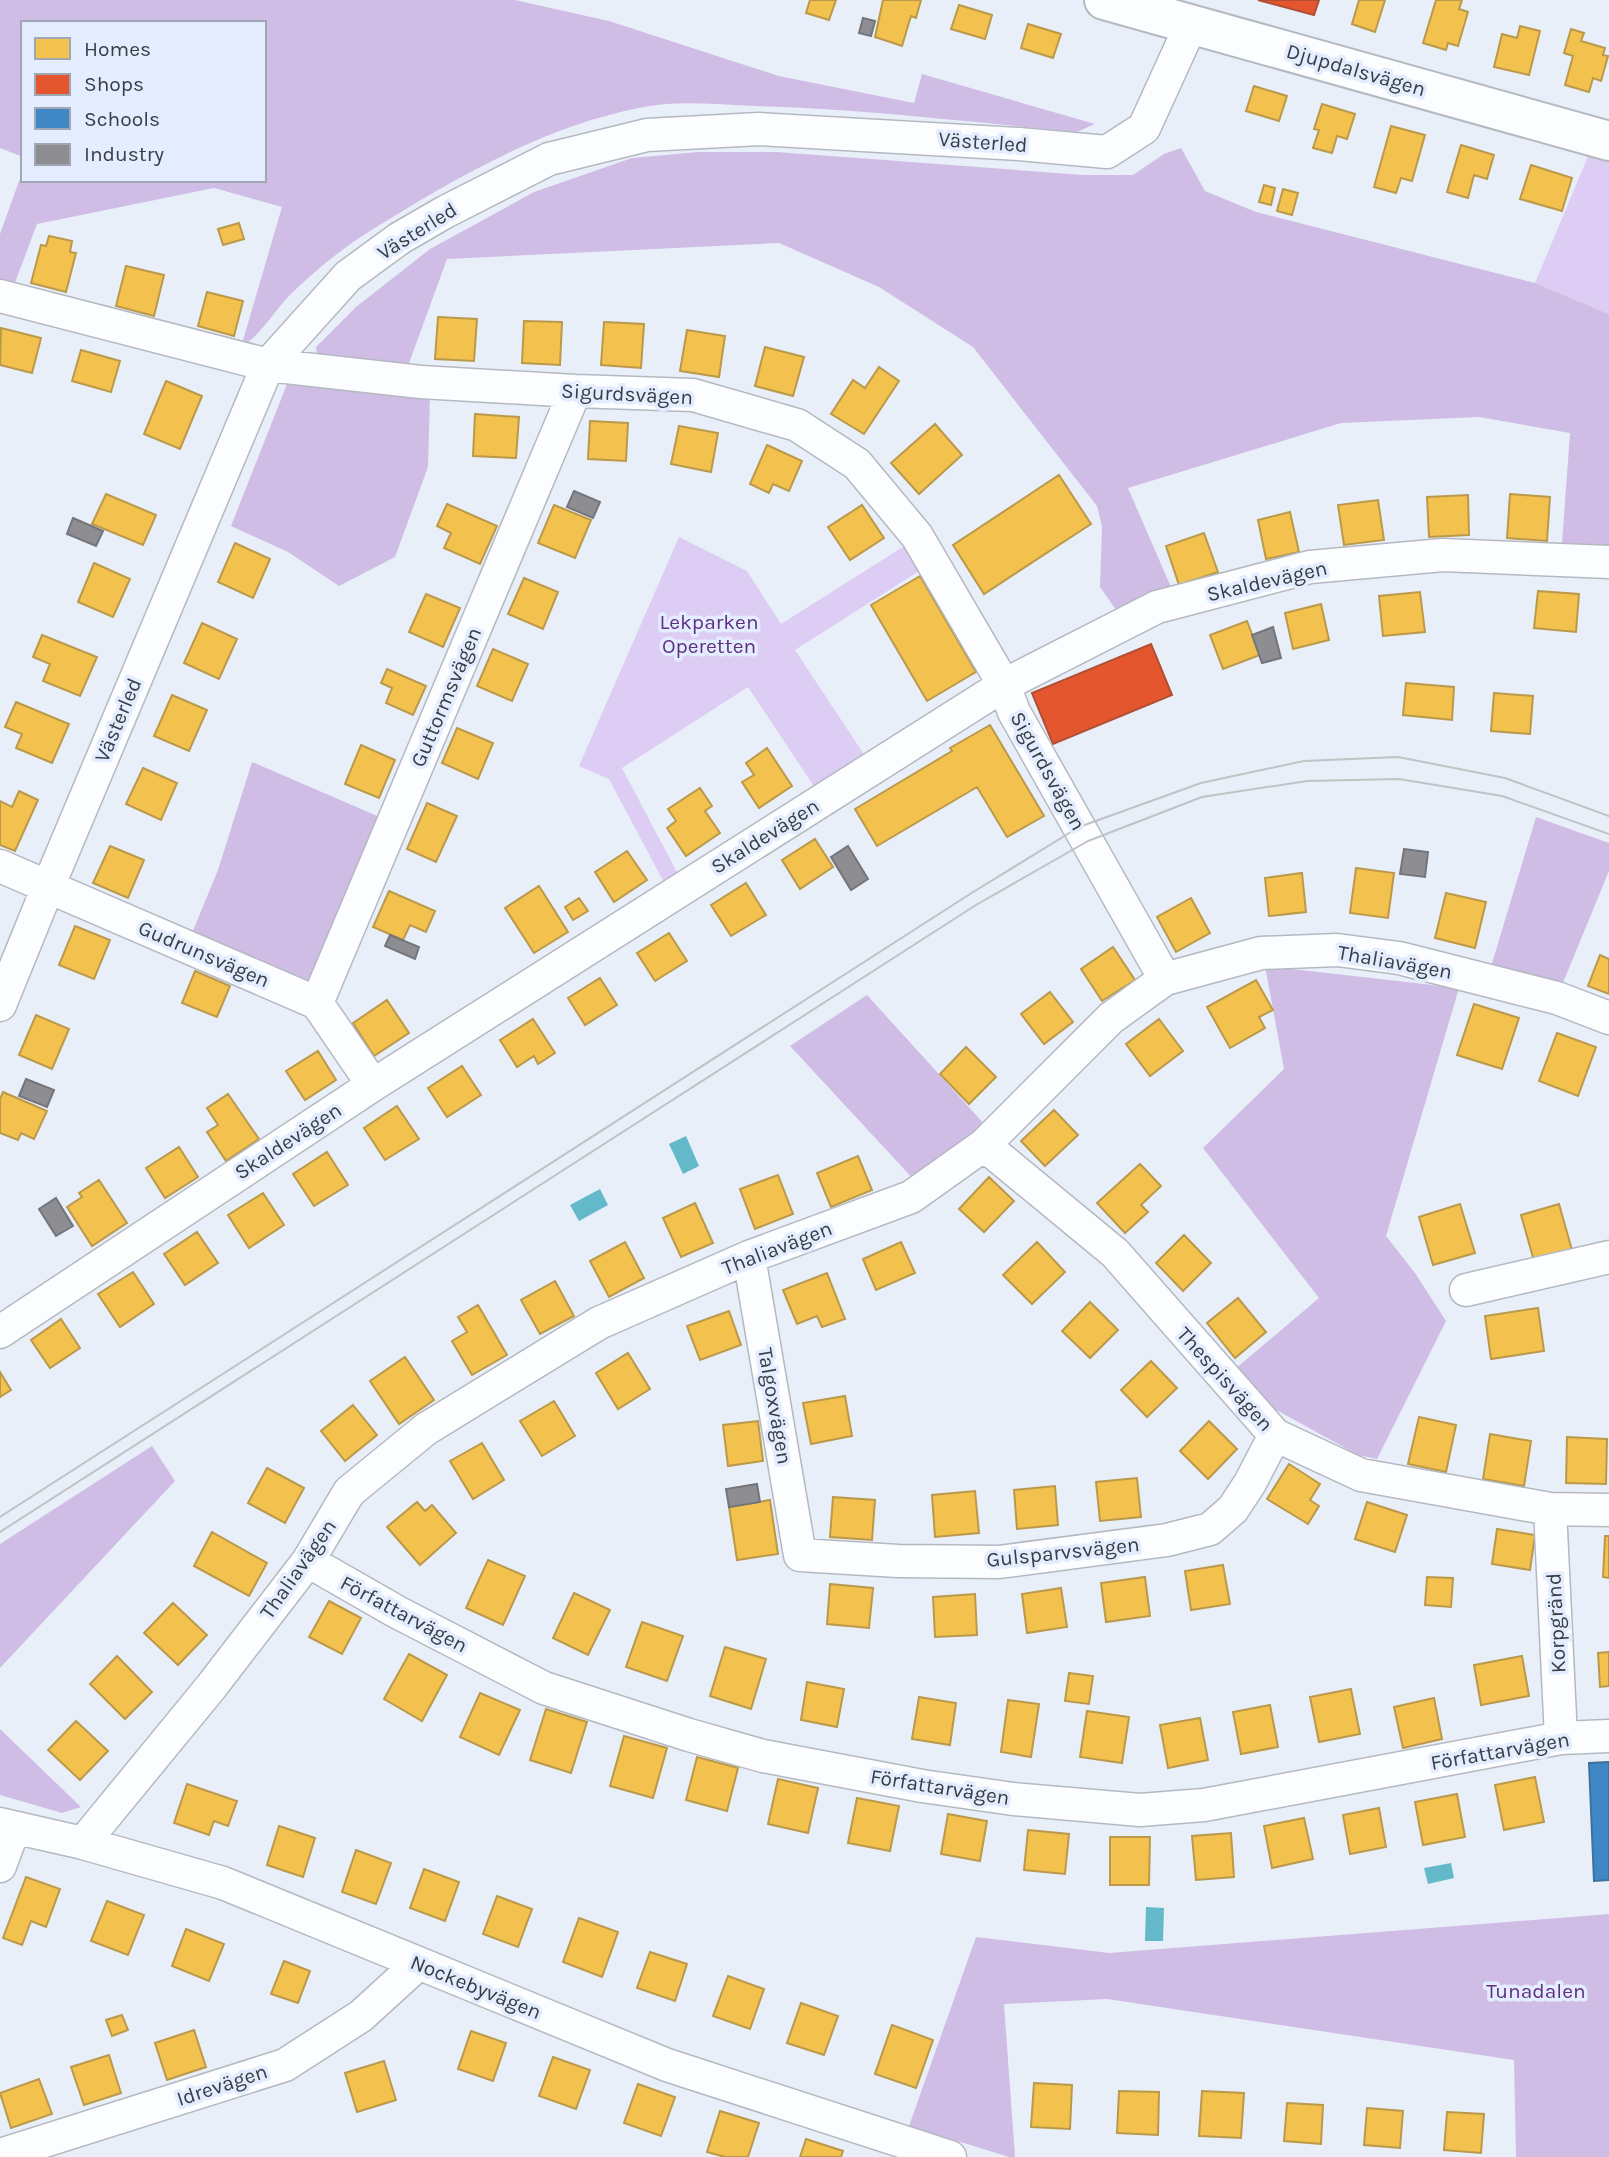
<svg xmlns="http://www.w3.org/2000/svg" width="1609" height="2157" font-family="Karla,sans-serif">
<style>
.green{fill:#ddccf3}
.forest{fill:#d0bde6}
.water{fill:#63b9c9}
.homes{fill:#f2c14e;stroke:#ba994b;stroke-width:2}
.shops{fill:#e4572e;stroke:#b14f35;stroke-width:2}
.schools{fill:#3f88c5;stroke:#3d729e;stroke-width:2}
.industry{fill:#8d8d92;stroke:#74757b;stroke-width:2}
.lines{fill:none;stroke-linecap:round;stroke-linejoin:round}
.minor-casing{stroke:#b4b9c1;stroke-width:35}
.tertiary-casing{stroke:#b4b9c1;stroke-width:42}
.minor{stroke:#fcfdfe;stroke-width:32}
.tertiary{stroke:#fcfdfe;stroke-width:38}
.tram{stroke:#c1c2c4;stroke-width:2}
.labels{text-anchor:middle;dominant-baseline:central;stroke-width:7;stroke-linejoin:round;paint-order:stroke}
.street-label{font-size:21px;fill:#393d44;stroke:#e3edff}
.park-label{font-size:21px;fill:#612f7e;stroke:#e3edff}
</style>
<rect width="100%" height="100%" fill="#e9eff9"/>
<path class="green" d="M1589 154 1609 159V314L1535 283Z
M679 537 747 571 781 624 906 545 919 571 795 650 865 756 815 788 748 687 622 768 679 876 666 886 609 779 579 766Z"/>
<path class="forest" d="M0 0H515L609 21 779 76 914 103 922 74 1095 124 1077 132C970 122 863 109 755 106 718 105 681 100 644 107 546 125 453 179 370 231 340 250 313 272 288 297 272 314 261 335 241 347L282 207 214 188 37 224 13 288 0 281V234L23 170V180H264V23H23V157L0 148Z
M1181 148 1205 191 1256 212 1535 283 1609 314V550L1562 543 1570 433 1479 417 1341 423 1128 488 1174 594 1119 614 1100 587 1102 526 1097 506 973 347 879 287 779 243 447 259 408 366 318 361 316 347 356 307 430 249 534 192 632 158 699 152H777L1083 175H1133L1164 154Z
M287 384 430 395 428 467 395 557 339 586 288 552 231 526Z
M252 762 382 818 310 982 192 933 218 870Z
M1536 817 1609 843V871L1560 990 1490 970Z
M1265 966 1459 988 1386 1236 1415 1273 1446 1321 1377 1459 1358 1455 1258 1400 1234 1370 1319 1298 1203 1148 1284 1069Z
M867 995 986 1126 916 1182 790 1046Z
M152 1446 175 1481 0 1668V1544Z
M0 1729 81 1807 62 1813 0 1795Z
M1609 1914V2157H1516L1514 2060 1107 1999 1004 2004 1015 2157H1009L909 2126 976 1937 1109 1953Z"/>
<path class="water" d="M686 1136 699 1166 683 1174 669 1144Z
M600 1189 608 1205 579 1221 570 1205Z
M1451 1863 1454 1878 1428 1884 1424 1868Z
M1146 1907 1164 1908 1163 1941H1145Z"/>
<path class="homes" d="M810 0H836L829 20 806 13Z
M883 0H921L916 18 911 16 902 46 875 37Z
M1359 0H1385L1375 32 1352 24Z
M1436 0H1462L1459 9 1468 12 1458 46 1448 43 1446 50 1423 43Z
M959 5 992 15 985 39 951 29Z
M1028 24 1061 34 1053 58 1021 48Z
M1520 26 1540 31 1529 75 1494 67 1502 34 1517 38Z
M1571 29 1584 33 1581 41 1605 48 1603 55 1608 56 1601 81 1593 78 1589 92 1565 85 1573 56 1564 53Z
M1254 86 1287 96 1279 121 1246 111Z
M1322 104 1355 114 1347 139 1337 136 1332 153 1313 148 1319 130 1314 129Z
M1391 126 1425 135 1412 181 1401 178 1396 193 1374 187Z
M1461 145 1494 155 1487 179 1474 175 1468 198 1447 192Z
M1531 165 1572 178 1562 211 1520 199Z
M1264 185 1275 188 1271 205 1259 202Z
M1283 189 1298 193 1292 215 1277 211Z
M239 223 244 239 223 245 218 229Z
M49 236 72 241 70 252 76 253 66 292 31 283 41 245 46 246Z
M126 266 164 275 154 316 116 306Z
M207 292 243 301 234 336 198 326Z
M438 317 477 319 474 361 435 359Z
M524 321 562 322 560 365 522 363Z
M604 322 644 324 641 368 601 365Z
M1 328 41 338 32 373 0 365Z
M687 330 725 336 719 377 680 371Z
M765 347 804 357 793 396 755 386Z
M81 350 120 361 111 392 72 381Z
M879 367 899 381 864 434 831 414 853 380 865 388Z
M166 381 202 396 180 449 144 434Z
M475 414 519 417 516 458 473 456Z
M590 421 628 423 626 461 588 459Z
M935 424 962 455 919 494 891 463Z
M679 426 718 433 711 472 671 464Z
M767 445 802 461 789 491 773 484 769 493 750 484Z
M1059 475 1091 524 984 594 953 545Z
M106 494 156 515 143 545 92 524Z
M1510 494 1550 497 1547 541 1507 538Z
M1468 495 1469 535 1429 537 1427 497Z
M1378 500 1384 540 1344 545 1338 505Z
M447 504 497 526 480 564 444 548 451 533 437 526Z
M554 505 591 520 575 558 538 543Z
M862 505 884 538 850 560 828 527Z
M1290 512 1299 552 1266 559 1258 520Z
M1204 533 1218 572 1179 585 1166 546Z
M235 543 270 559 253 598 218 582Z
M94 563 130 579 113 617 78 602Z
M920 576 976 672 927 701 871 605Z
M524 578 558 592 543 629 508 614Z
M1538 591 1579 594 1576 632 1534 628Z
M1420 592 1425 632 1383 636 1379 596Z
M426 594 460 608 443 647 409 632Z
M1321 604 1329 640 1293 649 1285 613Z
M1247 621 1260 655 1223 669 1210 635Z
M202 623 237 639 219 679 184 663Z
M42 635 97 657 80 696 43 681 50 664 33 657Z
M493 649 528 664 512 701 477 686Z
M387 669 426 686 413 715 386 703 392 688 381 683Z
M1406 683 1454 687 1452 720 1403 715Z
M1494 693 1533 696 1530 734 1491 731Z
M172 695 207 710 189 751 154 736Z
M16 702 69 724 52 763 16 748 22 734 5 727Z
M990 725 1044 816 1007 837 977 787 877 846 855 809 952 751 950 748Z
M457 728 493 743 478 779 442 763Z
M361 745 395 760 379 798 345 784Z
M767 748 792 786 759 808 742 782 754 775 746 763Z
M143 768 177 783 161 820 126 804Z
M700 788 712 806 705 811 720 833 686 856 667 828 676 821 668 809Z
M19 791 38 800 15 851 0 845V801L12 807Z
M427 803 457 816 436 862 407 849Z
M815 839 833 867 800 889 782 860Z
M110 846 144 860 128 898 93 883Z
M627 851 647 880 614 902 595 872Z
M1356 868 1394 873 1388 918 1350 913Z
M1302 873 1306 912 1269 916 1265 878Z
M746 883 766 915 731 936 711 905Z
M539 886 568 932 534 953 505 908Z
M389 891 435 911 426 932 410 925 403 940 373 927Z
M1446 893 1486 902 1475 948 1435 938Z
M579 898 588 911 573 920 565 907Z
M1191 898 1210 933 1176 952 1157 917Z
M75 926 110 940 94 979 59 965Z
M669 933 687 961 655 981 637 953Z
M1113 947 1135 980 1102 1001 1081 969Z
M1600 955 1609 959V994L1588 986Z
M195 971 230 986 217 1017 182 1003Z
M600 978 617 1005 585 1025 568 998Z
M1256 980 1273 1010 1259 1017 1265 1028 1230 1048 1207 1007Z
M1050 992 1073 1022 1044 1044 1021 1014Z
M387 1000 409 1033 374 1056 353 1023Z
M1474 1004 1519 1018 1502 1069 1457 1055Z
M36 1015 69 1029 52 1069 19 1055Z
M533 1019 555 1053 538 1064 534 1056 517 1067 500 1040Z
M1159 1019 1183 1051 1150 1076 1126 1044Z
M1557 1033 1596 1047 1578 1096 1539 1081Z
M966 1047 996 1077 969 1104 940 1074Z
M318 1051 336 1080 305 1100 286 1071Z
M462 1066 481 1095 447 1117 428 1088Z
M3 1092 47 1111 34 1139 21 1133 18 1140 0 1133V1099Z
M228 1094 259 1139 226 1161 207 1132 218 1125 207 1108Z
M397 1106 419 1139 385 1160 364 1128Z
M1054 1110 1078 1135 1045 1166 1021 1141Z
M179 1147 198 1177 165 1198 146 1168Z
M327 1152 348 1185 314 1206 293 1174Z
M858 1156 872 1190 831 1207 817 1173Z
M1140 1164 1161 1186 1141 1205 1148 1212 1125 1233 1097 1203Z
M778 1175 793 1214 755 1229 740 1189Z
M989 1177 1014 1201 984 1232 959 1209Z
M99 1180 127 1223 92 1246 67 1207 82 1197 79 1193Z
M263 1193 284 1225 249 1248 228 1215Z
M695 1203 713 1243 681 1257 663 1218Z
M1460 1204 1475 1253 1433 1265 1419 1217Z
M1559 1204 1572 1250 1534 1261 1521 1215Z
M197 1232 218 1263 185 1285 164 1254Z
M1184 1235 1211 1263 1183 1291 1156 1263Z
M625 1242 644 1278 609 1297 590 1261Z
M901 1242 915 1273 876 1290 863 1259Z
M1037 1242 1065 1272 1032 1304 1003 1275Z
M133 1272 154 1304 120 1327 98 1294Z
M827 1273 845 1319 822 1327 817 1316 797 1324 783 1290Z
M555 1281 574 1316 540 1334 521 1300Z
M1238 1298 1266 1332 1235 1358 1207 1323Z
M1090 1302 1118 1330 1090 1358 1062 1331Z
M478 1305 507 1355 472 1375 452 1341 467 1332 458 1317Z
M1538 1308 1544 1351 1491 1359 1485 1316Z
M729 1311 741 1345 700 1360 687 1326Z
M61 1319 80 1348 50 1368 31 1340Z
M628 1353 650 1389 618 1409 596 1373Z
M405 1357 434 1400 399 1424 370 1381Z
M1151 1361 1177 1388 1147 1417 1121 1390Z
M0 1372 11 1390 0 1397Z
M845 1396 852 1436 811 1444 803 1403Z
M554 1401 575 1436 542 1456 520 1421Z
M353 1405 377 1435 345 1461 321 1431Z
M1419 1417 1456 1425 1446 1472 1408 1464Z
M758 1421 763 1461 728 1466 723 1425Z
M1209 1421 1237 1449 1208 1479 1180 1451Z
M1490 1434 1531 1441 1524 1486 1483 1479Z
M1567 1437 1607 1439 1606 1484 1566 1483Z
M482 1443 504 1480 473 1499 450 1461Z
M1289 1464 1320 1484 1310 1500 1319 1506 1308 1524 1267 1499Z
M267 1468 304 1488 285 1523 248 1503Z
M1137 1478 1141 1517 1100 1521 1096 1482Z
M1055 1486 1058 1525 1017 1529 1014 1490Z
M975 1491 979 1533 935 1537 932 1495Z
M833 1497 875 1500 872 1540 830 1537Z
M770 1500 778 1554 737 1560 729 1507Z
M417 1502 425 1511 432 1505 456 1533 420 1565 387 1527Z
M1367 1502 1407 1515 1395 1552 1355 1539Z
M1497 1529 1535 1535 1530 1570 1492 1564Z
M212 1532 267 1563 249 1596 194 1566Z
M1605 1536H1609V1578L1603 1577Z
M488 1560 525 1576 503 1625 466 1608Z
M1223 1565 1230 1604 1191 1610 1185 1571Z
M1145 1577 1150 1616 1106 1622 1101 1583Z
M1427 1577 1453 1578 1451 1607 1425 1605Z
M830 1584 873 1588 869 1628 827 1624Z
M1061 1588 1067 1627 1027 1633 1022 1594Z
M574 1593 610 1610 588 1655 553 1638Z
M975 1594 977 1635 935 1637 933 1597Z
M329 1601 361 1618 342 1654 309 1637Z
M173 1603 207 1635 178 1665 144 1633Z
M642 1622 683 1636 667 1681 626 1667Z
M725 1647 766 1659 751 1709 710 1696Z
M1609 1652V1686L1600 1687 1598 1653Z
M409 1654 447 1675 422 1721 384 1699Z
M117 1656 152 1692 125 1719 90 1684Z
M1522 1656 1529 1696 1481 1705 1474 1665Z
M1069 1673 1093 1676 1089 1704 1065 1701Z
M807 1682 844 1689 837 1727 801 1720Z
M1351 1689 1360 1734 1319 1742 1310 1697Z
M480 1693 520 1710 499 1755 460 1737Z
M919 1697 956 1703 950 1745 912 1739Z
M1434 1698 1442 1739 1403 1748 1394 1707Z
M1008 1700 1039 1704 1031 1757 1001 1752Z
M1270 1705 1278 1747 1241 1754 1233 1712Z
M546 1709 587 1722 571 1773 530 1760Z
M1087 1711 1129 1717 1122 1763 1080 1757Z
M1200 1718 1208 1760 1168 1768 1160 1725Z
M76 1721 108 1751 80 1780 48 1750Z
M624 1736 667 1748 653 1798 610 1786Z
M697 1757 738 1768 727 1811 686 1800Z
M1535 1777 1544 1822 1504 1830 1495 1785Z
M778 1779 818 1788 808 1833 768 1824Z
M187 1784 237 1801 228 1826 214 1821 209 1835 174 1823Z
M1457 1794 1465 1837 1423 1845 1415 1802Z
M857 1798 899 1806 890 1851 848 1843Z
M1379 1808 1386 1847 1350 1854 1343 1815Z
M948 1814 987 1821 980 1861 941 1854Z
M1304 1818 1313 1859 1272 1868 1264 1826Z
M279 1826 315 1838 303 1877 267 1865Z
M1028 1830 1069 1834 1065 1874 1024 1870Z
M1231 1833 1234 1877 1196 1880 1192 1836Z
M1110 1837H1150L1149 1885H1110Z
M356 1850 391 1863 376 1904 342 1892Z
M424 1869 459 1882 445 1921 410 1908Z
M26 1877 60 1889 46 1927 31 1921 22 1945 3 1938Z
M497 1896 532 1909 518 1947 483 1934Z
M107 1901 144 1915 128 1955 91 1941Z
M579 1918 618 1932 602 1977 563 1962Z
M186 1929 224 1944 209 1981 172 1966Z
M650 1952 687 1964 675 2001 637 1988Z
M284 1961 310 1971 298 2003 271 1994Z
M728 1976 764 1989 750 2029 713 2016Z
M801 2003 838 2016 824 2055 787 2043Z
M122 2015 128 2030 112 2036 106 2020Z
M892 2025 933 2040 916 2088 875 2074Z
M194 2030 206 2067 167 2080 155 2043Z
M471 2031 506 2043 493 2081 458 2069Z
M109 2055 121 2093 84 2105 71 2067Z
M553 2057 590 2070 576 2109 539 2096Z
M384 2061 396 2100 357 2112 345 2073Z
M39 2079 52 2114 11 2128 0 2093Z
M1034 2083 1072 2085 1070 2129 1031 2127Z
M638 2084 675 2097 661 2136 624 2123Z
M1119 2091 1159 2092 1158 2135 1117 2133Z
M1202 2091 1244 2093 1241 2138 1199 2136Z
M1287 2103 1323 2105 1321 2144 1284 2141Z
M1367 2108 1403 2111 1400 2148 1364 2145Z
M720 2111 759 2123 748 2157H725L707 2152Z
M1447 2112 1484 2114 1481 2153 1444 2150Z
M806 2139 843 2151 841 2157H800Z"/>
<path class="shops" d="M1258 0H1319L1314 15Z
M1151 644 1172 695 1053 744 1032 693Z"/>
<path class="schools" d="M1609 1762V1880L1594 1881 1589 1763Z"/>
<path class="industry" d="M863 18 875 21 871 36 859 33Z
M574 491 600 502 593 518 567 507Z
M73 518 103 531 96 546 67 534Z
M1273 627 1281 658 1262 663 1252 635Z
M848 846 868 879 851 890 831 857Z
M1404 849 1428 852 1425 877 1400 874Z
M390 935 419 947 415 959 385 946Z
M26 1079 54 1090 47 1107 19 1096Z
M56 1198 73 1226 56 1236 39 1209Z
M757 1484 760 1502 729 1507 726 1489Z"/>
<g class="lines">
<defs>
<path id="minor" d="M0 296 268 365 421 382 575 391 693 395 797 425 857 464 917 536 1004 685 1014 712 1165 979
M0 866 317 1003 373 1085
M317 1003 575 391
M0 1005 48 887 268 365 348 276 400 238 445 212 549 159 647 135 759 129 1019 144 1107 152 1144 128 1191 25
M984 1145 1115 1253 1275 1435 1361 1475 1550 1509 1609 1510
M749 1257 800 1555 898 1561 999 1562 1167 1540 1210 1529 1233 1509 1250 1483 1275 1435
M1466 1290 1609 1257
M0 1332 373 1085 1004 685 1157 607 1310 567 1443 555 1609 562
M1550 1509 1561 1738
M308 1561 397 1612 544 1688 689 1735 763 1756 922 1786 1013 1799 1140 1810 1204 1805 1561 1738 1609 1736
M0 1824 83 1843 223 1883 667 2065 950 2157
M83 1843 211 1687 308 1561 349 1492 426 1429 599 1323 749 1257 911 1197 984 1145 1111 1018 1165 979 1261 953 1337 950 1399 958 1482 979 1557 998 1609 1018
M0 1866 14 1828
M0 2155 285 2065 361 2016 418 1964"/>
<path id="tertiary" d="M1104 0 1609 141"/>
</defs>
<use href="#minor" class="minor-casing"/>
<use href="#tertiary" class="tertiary-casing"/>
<use href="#minor" class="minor"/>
<use href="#tertiary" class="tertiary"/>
<path class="tram" d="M0 1517 970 894 1079 827 1201 783 1304 761 1398 757 1505 778 1609 816
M0 1532 976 905 1088 841 1202 797 1307 781 1399 779 1502 796 1609 834"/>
</g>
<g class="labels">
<g class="street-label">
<text transform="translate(1356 70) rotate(16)">Djupdalsvägen</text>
<text transform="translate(983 142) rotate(4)">Västerled</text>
<text transform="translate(417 231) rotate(-32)">Västerled</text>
<text transform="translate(627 394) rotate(3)">Sigurdsvägen</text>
<text transform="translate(1267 581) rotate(-13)">Skaldevägen</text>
<text transform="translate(446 697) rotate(-67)">Guttormsvägen</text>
<text transform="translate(118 720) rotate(-67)">Västerled</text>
<text transform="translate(1048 771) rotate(61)">Sigurdsvägen</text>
<text transform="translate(765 836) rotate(-32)">Skaldevägen</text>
<text transform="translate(204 954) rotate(23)">Gudrunsvägen</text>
<text transform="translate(1395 962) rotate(10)">Thaliavägen</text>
<text transform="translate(288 1141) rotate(-33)">Skaldevägen</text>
<text transform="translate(777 1248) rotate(-21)">Thaliavägen</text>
<text transform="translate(1225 1379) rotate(48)">Thespisvägen</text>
<text transform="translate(775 1406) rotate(80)">Talgoxvägen</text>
<text transform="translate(1063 1552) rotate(-6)">Gulsparvsvägen</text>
<text transform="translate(298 1569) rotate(-55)">Thaliavägen</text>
<text transform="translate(404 1614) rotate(28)">Författarvägen</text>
<text transform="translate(1556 1623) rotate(-93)">Korpgränd</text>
<text transform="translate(1500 1751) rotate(-10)">Författarvägen</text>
<text transform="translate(940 1787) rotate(9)">Författarvägen</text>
<text transform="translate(476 1987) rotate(22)">Nockebyvägen</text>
<text transform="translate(222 2085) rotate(-18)">Idrevägen</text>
</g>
<g class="park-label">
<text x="709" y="622">Lekparken<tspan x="709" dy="24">Operetten</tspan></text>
<text x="1536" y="1991">Tunadalen</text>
</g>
</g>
<rect x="21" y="21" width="245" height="161" fill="#e3edff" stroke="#9fa7b4" stroke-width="2"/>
<rect x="35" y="38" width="35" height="21" fill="#f2c14e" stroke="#9fa7b4" stroke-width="2"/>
<text x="84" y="56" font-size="21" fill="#393d44">Homes</text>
<rect x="35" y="74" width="35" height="21" fill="#e4572e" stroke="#9fa7b4" stroke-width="2"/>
<text x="84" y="91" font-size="21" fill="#393d44">Shops</text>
<rect x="35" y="108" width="35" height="21" fill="#3f88c5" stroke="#9fa7b4" stroke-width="2"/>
<text x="84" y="126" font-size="21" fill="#393d44">Schools</text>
<rect x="35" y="144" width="35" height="21" fill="#8d8d92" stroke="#9fa7b4" stroke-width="2"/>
<text x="84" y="161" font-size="21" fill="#393d44">Industry</text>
</svg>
